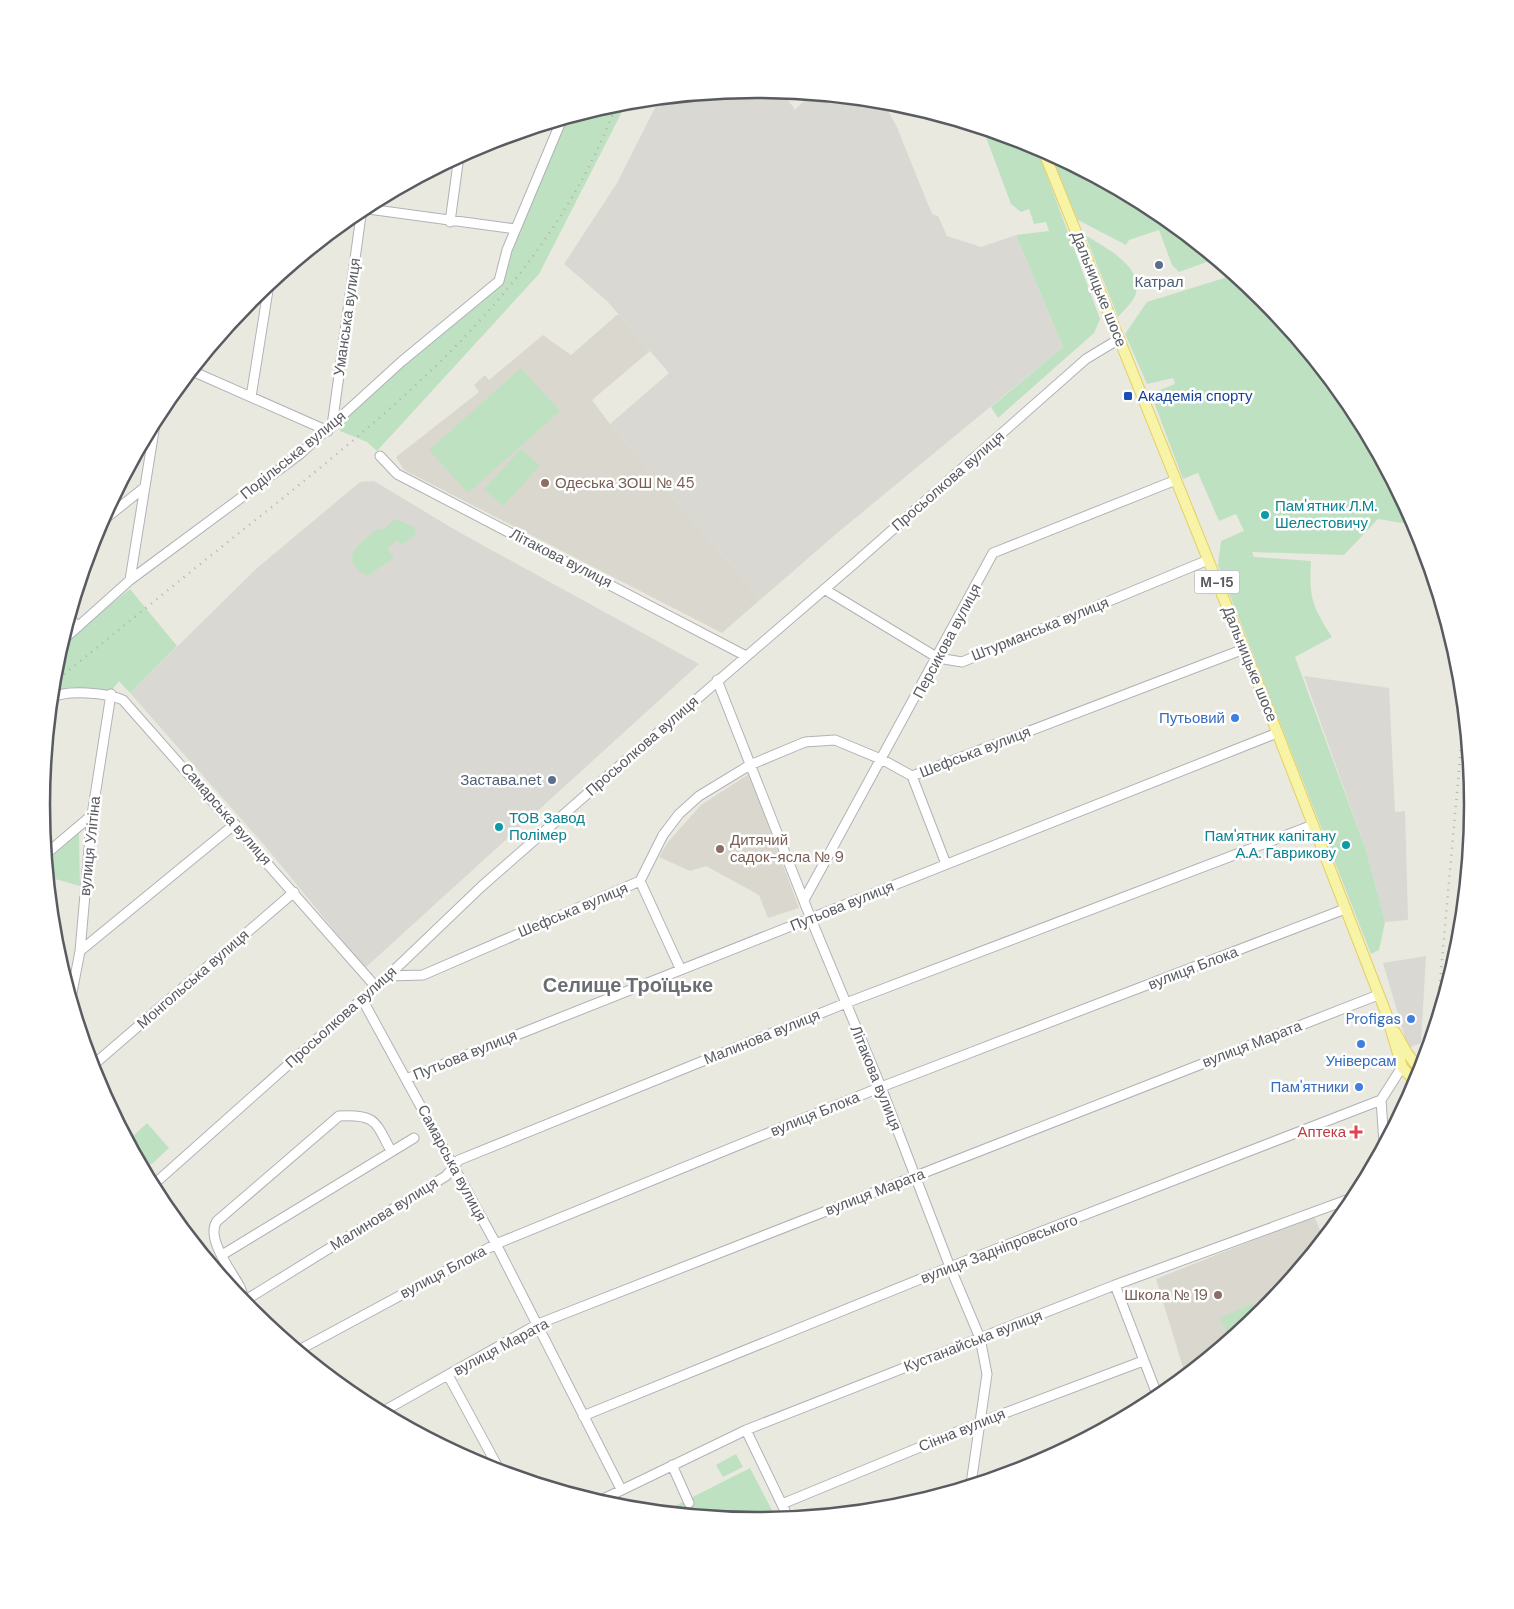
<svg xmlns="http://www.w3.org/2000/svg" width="1514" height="1609" font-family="'DM Sans',sans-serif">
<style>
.industrial{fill:#d9d8d2}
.education{fill:#dad8ce}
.green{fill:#bee1c2}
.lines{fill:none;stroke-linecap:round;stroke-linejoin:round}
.minor-casing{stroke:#b0b2b7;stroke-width:11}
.major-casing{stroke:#e5cf5f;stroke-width:12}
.minor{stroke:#fff;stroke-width:9}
.major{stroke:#f8f4a7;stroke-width:10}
.rail{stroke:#b1b2b2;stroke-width:2.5;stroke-dasharray:1 6;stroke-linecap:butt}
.service-dot{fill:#5c6f8a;stroke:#fff;stroke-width:2}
.transit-dot{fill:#1a4fb4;stroke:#fff;stroke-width:2}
.education-dot{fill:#8d6e63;stroke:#fff;stroke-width:2}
.culture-dot{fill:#0f9aa8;stroke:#fff;stroke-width:2}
.shop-dot{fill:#3f7fe0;stroke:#fff;stroke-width:2}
.health-dot{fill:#e0444e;stroke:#fff;stroke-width:2}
.labels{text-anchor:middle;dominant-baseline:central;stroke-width:5;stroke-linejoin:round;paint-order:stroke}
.shield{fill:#fff;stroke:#8b8c90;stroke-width:1}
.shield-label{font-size:14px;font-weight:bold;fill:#595b60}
.service-label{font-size:15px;fill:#4e5e75;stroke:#fff}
.street-label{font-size:15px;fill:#595b60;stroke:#fff}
.transit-label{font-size:15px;fill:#164399;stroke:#fff;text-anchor:start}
.education-label{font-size:15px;fill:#785e54;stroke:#fff;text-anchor:start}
.culture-label{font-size:15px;fill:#0d838f;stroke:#fff;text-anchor:start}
.shop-label{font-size:15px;fill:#366cbe;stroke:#fff;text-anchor:end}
.health-label{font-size:15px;fill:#be3a42;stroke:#fff;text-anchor:end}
.district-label{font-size:20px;font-weight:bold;fill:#6a6d71;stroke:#fff}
.rim{fill:none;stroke:#595b60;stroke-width:2.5}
</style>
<rect width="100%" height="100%" fill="#eae9e0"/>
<path class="industrial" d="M757 89 782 91 795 110 811 94 882 101 896 125 932 214 938 216 947 236 981 247 1016 235 1063 347 836 534 761 599 610 424 669 373 607 301 564 264 617 183 660 98Z
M374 481 457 531 699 664 365 968 265 846 130 693 256 569 360 482Z
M1304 676 1389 688 1395 812 1405 811 1408 920 1385 922 1366 850Z
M1426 956 1421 1043 1408 1048 1383 963Z"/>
<path class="education" d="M618 314 650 351 592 400 610 424 761 599 722 633 404 470 396 457 479 392 474 385 485 375 489 380 543 335 571 355Z
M749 774 799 908 768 918 759 895 706 866 690 871 659 857 668 842 701 805Z
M1314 1216 1323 1237 1263 1311 1185 1374 1156 1279Z"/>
<path class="green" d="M618 102H627L539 274 377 451 367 442 340 431 339 423 382 382 501 280 505 260 563 119Z
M983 129 1036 146 1100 319 1094 333 998 418 991 407 1063 347 1016 235 1049 231 1046 222 1034 224 1029 209 1021 212 1011 204Z
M1050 154 1155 210 1215 259 1179 272 1172 265 1159 230 1129 240 1126 245 1078 220Z
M1085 235C1104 247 1146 267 1135 296 1132 303 1123 311 1118 317Z
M1234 275 1263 299 1352 407 1415 525 1378 519 1344 555 1252 552 1254 557 1311 561C1309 598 1312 606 1332 637L1295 657 1366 850 1385 922 1379 950 1371 954 1218 565 1221 541 1244 531 1236 514 1219 521 1198 473 1183 479 1152 397 1155 392 1175 384 1173 378 1147 384 1125 334 1147 302Z
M521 368 560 411 468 493 429 450Z
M521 449 540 466 503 506 484 489Z
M395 519 414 527 416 534 402 545 397 540 387 549 394 558 367 576C335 558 362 542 379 528L382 531Z
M130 589 177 646 130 693 119 681 112 690 69 689 52 695 55 665 61 644Z
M79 832 80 886 48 877 47 861Z
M147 1123 169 1148 153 1163 143 1168 129 1140Z
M1253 1303 1258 1315 1241 1329 1228 1335 1220 1318Z
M736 1454 743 1467 723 1477 716 1465Z
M750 1468 776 1518 757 1520 665 1511Z"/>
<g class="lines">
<defs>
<path id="minor" d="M361 208 516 229
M450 222 459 156
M192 371 328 431
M251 397 269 284
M332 426 362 208
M380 456 397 474 746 656
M101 522 145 487
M130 580 156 418
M824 589 938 658 962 662 1208 560
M69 617 78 627
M63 640 130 580 300 454 401 362 499 281 507 250 562 119
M717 680 811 919 881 1087 950 1267 980 1338 987 1374 971 1484
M52 698C66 689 108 693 123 700L376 987
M912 776 946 864
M46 854 92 815
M640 881 680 968
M804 900 993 553 1176 480
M80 951 235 824
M388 976 423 975 640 881 663 835 679 814 699 796 750 765 805 742 835 740 883 760 912 776 1244 649
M71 998 80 951 92 815 111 694
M362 999 496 1244 621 1489
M92 1066 294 892
M406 1079C696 962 987 848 1277 733
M1381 1100 1384 1143
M153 1185 388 976 482 886 603 780 856 562 1086 359 1119 339
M222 1255 414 1138
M1115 1285 1158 1397
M243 1296 240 1287C232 1272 205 1238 217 1221L339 1116C376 1114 375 1121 391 1151
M239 1297 249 1298 446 1176 459 1160 846 1003 1313 825
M299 1350 496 1244 881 1087 1345 909
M448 1375 500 1471
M382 1412 538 1324 1378 995
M583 1416 950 1267 1381 1100 1402 1067
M746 1430 788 1517
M672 1465 689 1503
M599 1501 746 1430 1115 1285 1355 1197
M782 1504 981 1422 1143 1361"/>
<path id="major" d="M1043 150 1265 701 1386 1013 1402 1067 1416 1083
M1395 1032 1407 1053 1421 1071"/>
</defs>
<use href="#minor" class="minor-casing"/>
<use href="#major" class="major-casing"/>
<use href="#minor" class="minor"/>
<use href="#major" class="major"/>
<path class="rail" d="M53 683C125 625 196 567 268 510 411 395 551 280 617 103
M1437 1016 1464 714"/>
</g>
<g class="service-dot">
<circle cx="1159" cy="265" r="5"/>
<circle cx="552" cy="780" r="5"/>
</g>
<rect class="transit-dot" x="1123" y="391" width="10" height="10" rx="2.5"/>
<g class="education-dot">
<circle cx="545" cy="483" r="5"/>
<circle cx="720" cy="849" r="5"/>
<circle cx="1218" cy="1295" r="5"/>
</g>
<g class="culture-dot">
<circle cx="1265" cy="515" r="5"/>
<circle cx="499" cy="827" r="5"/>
<circle cx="1346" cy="845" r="5"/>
</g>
<g class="shop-dot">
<circle cx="1235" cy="718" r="5"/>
<circle cx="1411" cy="1019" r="5"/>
<circle cx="1361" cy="1044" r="5"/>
<circle cx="1359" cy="1087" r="5"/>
</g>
<path class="health-dot" d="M1353.5 1124.5h5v5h5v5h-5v5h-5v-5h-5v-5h5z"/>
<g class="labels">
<rect class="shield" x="1194.5" y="570.5" width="45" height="23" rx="4"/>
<g class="shield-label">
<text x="1217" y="582">М-15</text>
</g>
<g class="service-label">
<text x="1159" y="282">Катрал</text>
<text x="542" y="780" text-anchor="end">Застава.net</text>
</g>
<g class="street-label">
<text transform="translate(1099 289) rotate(68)">Дальницьке шосе</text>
<text transform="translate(347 317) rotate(-82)">Уманська вулиця</text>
<text transform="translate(293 455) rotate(-39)">Подільська вулиця</text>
<text transform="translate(948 481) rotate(-41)">Просьолкова вулиця</text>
<text transform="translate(561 558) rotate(27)">Літакова вулиця</text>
<text transform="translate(1040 629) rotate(-22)">Штурманська вулиця</text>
<text transform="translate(947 641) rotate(-62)">Персикова вулиця</text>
<text transform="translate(1250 664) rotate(68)">Дальницьке шосе</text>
<text transform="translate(642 746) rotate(-41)">Просьолкова вулиця</text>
<text transform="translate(975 752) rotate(-21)">Шефська вулиця</text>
<text transform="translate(226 814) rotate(49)">Самарська вулиця</text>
<text transform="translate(90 846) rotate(-84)">вулиця Улітіна</text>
<text transform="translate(842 906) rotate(-22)">Путьова вулиця</text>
<text transform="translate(573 910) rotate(-23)">Шефська вулиця</text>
<text transform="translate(1193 968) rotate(-21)">вулиця Блока</text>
<text transform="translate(193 979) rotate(-41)">Монгольська вулиця</text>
<text transform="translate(341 1017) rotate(-42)">Просьолкова вулиця</text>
<text transform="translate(762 1037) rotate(-22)">Малинова вулиця</text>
<text transform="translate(1252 1044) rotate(-21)">вулиця Марата</text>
<text transform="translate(465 1055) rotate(-22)">Путьова вулиця</text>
<text transform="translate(876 1078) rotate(68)">Літакова вулиця</text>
<text transform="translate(815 1114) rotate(-22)">вулиця Блока</text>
<text transform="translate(452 1163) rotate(62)">Самарська вулиця</text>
<text transform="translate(875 1192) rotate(-21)">вулиця Марата</text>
<text transform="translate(384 1214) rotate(-32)">Малинова вулиця</text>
<text transform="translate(999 1249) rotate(-21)">вулиця Задніпровського</text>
<text transform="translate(443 1272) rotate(-28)">вулиця Блока</text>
<text transform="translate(973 1341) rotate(-21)">Кустанайська вулиця</text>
<text transform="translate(501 1347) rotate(-28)">вулиця Марата</text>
<text transform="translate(962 1430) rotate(-22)">Сінна вулиця</text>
</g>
<g class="transit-label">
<text x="1138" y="396">Академія спорту</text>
</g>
<g class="education-label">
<text x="555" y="483">Одеська ЗОШ № 45</text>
<text x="730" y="840">Дитячий<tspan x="730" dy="17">садок-ясла № 9</tspan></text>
<text x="1208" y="1295" text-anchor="end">Школа № 19</text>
</g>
<g class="culture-label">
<text x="1275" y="506">Пам'ятник Л.М.<tspan x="1275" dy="17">Шелестовичу</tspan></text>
<text x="509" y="818">ТОВ Завод<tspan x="509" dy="17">Полімер</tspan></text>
<text x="1336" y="836" text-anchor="end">Пам'ятник капітану<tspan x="1336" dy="17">А.А. Гаврикову</tspan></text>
</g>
<g class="shop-label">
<text x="1225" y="718">Путьовий</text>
<text x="1401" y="1019">Profigas</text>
<text x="1361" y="1061" text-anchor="middle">Універсам</text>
<text x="1349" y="1087">Пам'ятники</text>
</g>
<g class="health-label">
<text x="1346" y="1132">Аптека</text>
</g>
<g class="district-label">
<text x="628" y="985">Селище Троїцьке</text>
</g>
</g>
<path d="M0 0H1514V1609H0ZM50 805a707 707 0 1 1 1414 0a707 707 0 1 1-1414 0Z" fill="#fff" fill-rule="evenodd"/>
<path class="rim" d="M50 805a707 707 0 1 1 1414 0a707 707 0 1 1-1414 0Z"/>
</svg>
